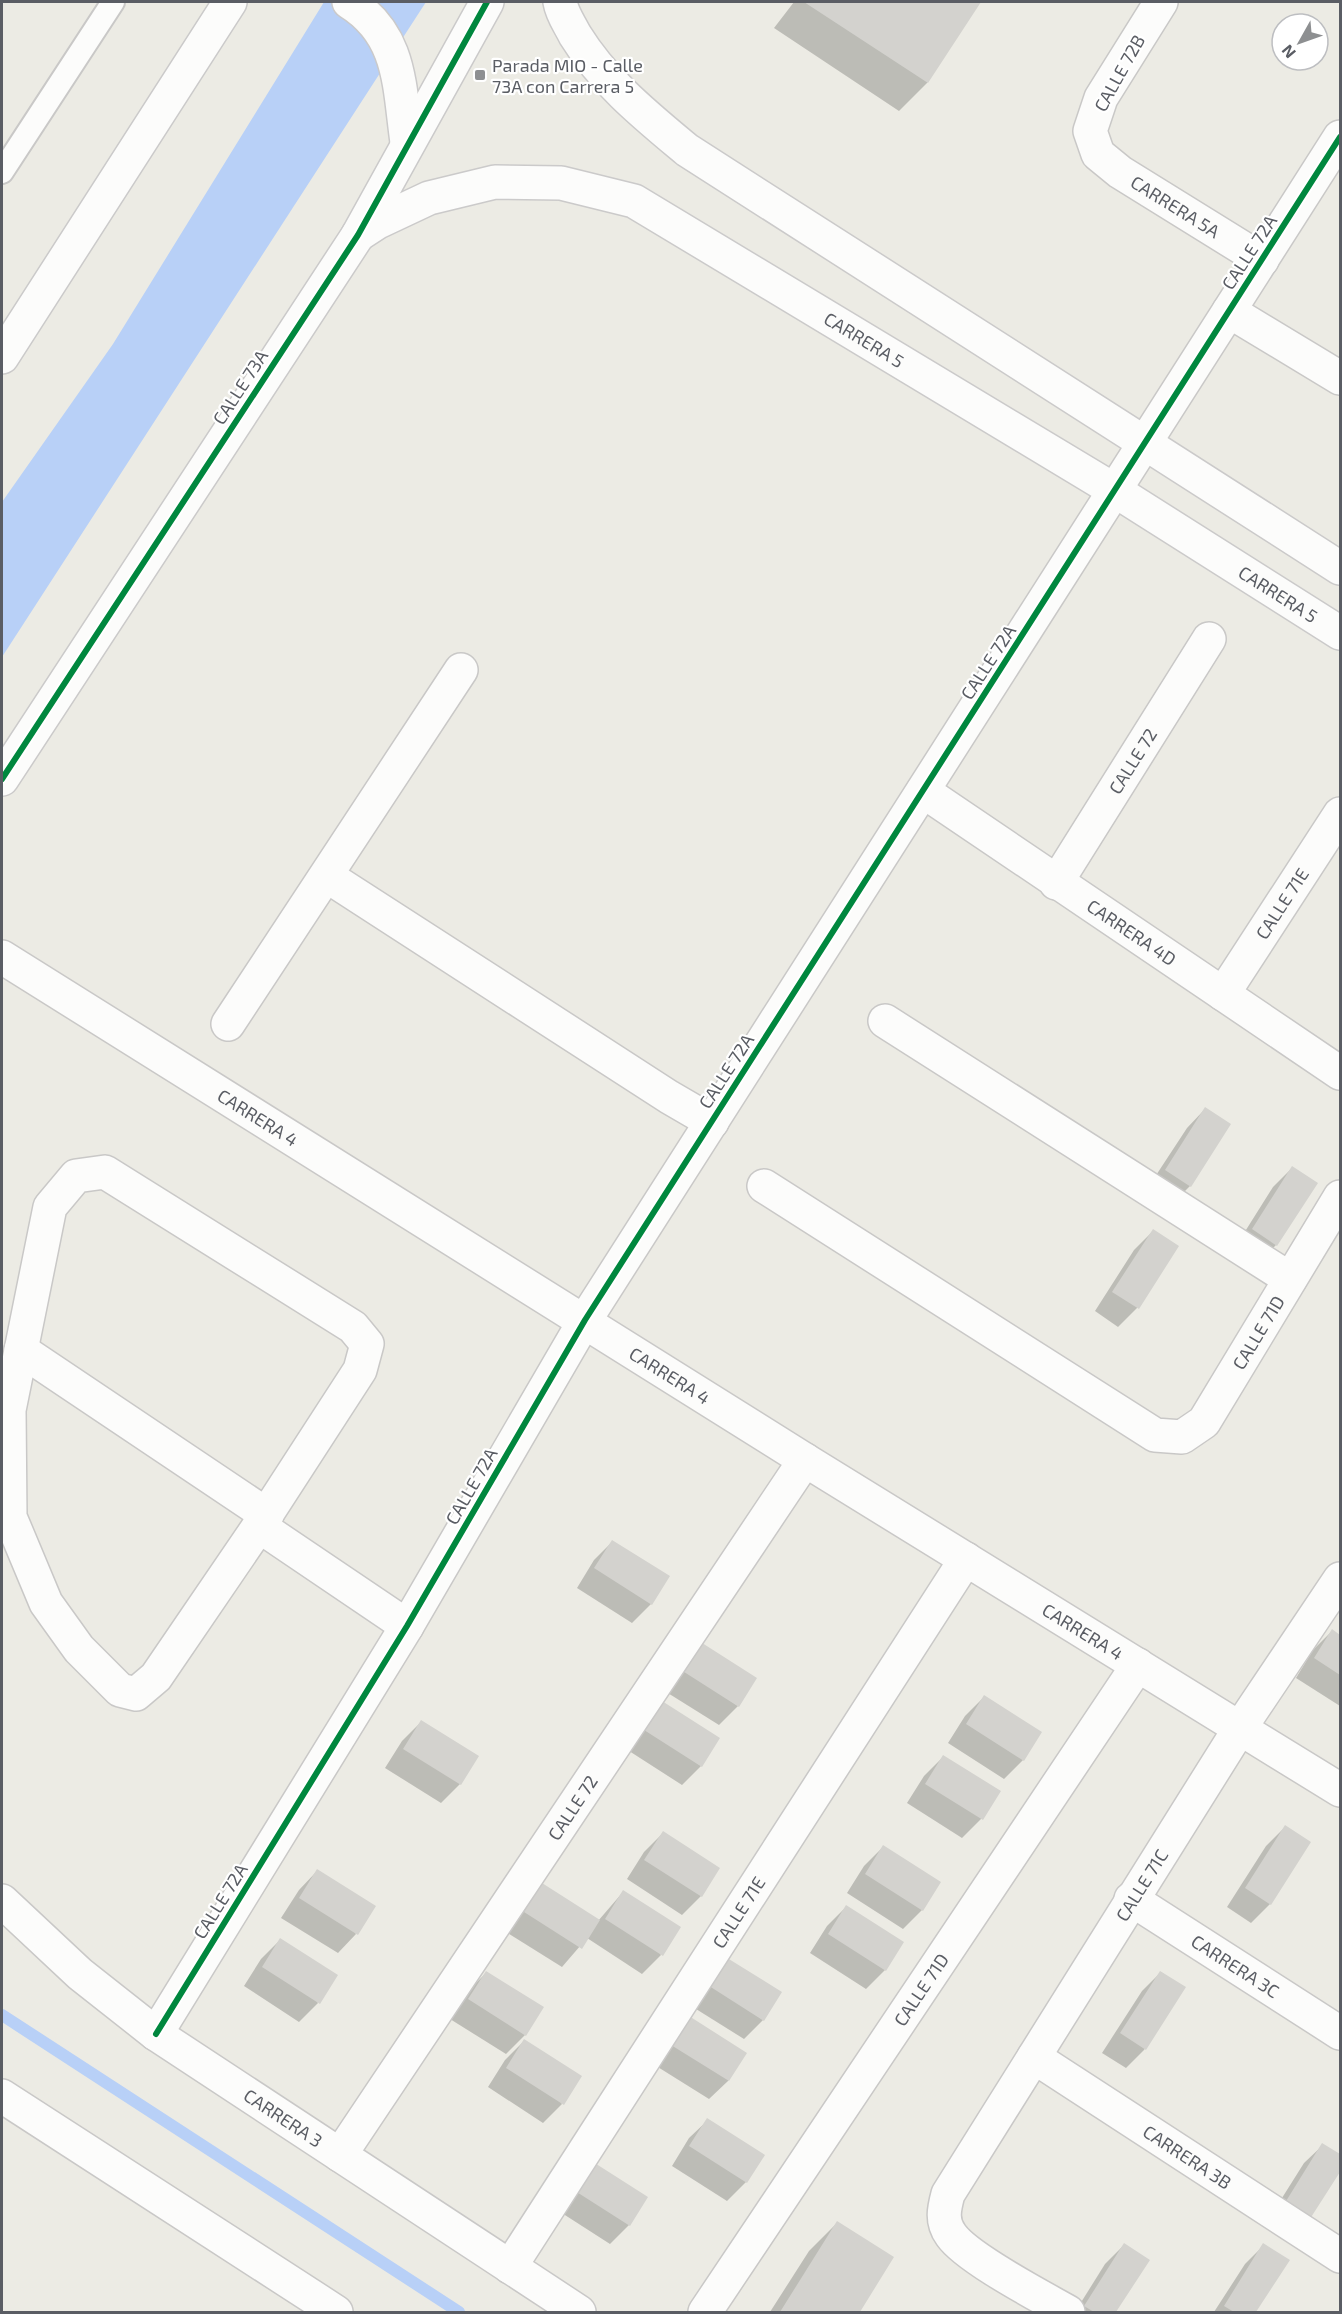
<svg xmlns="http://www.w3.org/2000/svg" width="1342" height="2314" font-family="'Exo 2',sans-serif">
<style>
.water{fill:#b8d0f7}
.shadow{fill:#0003}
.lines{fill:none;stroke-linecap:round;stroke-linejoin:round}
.stream{stroke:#b8d0f7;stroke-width:12}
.building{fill:#d3d2ce}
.service-casing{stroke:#c9c8c7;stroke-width:26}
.minor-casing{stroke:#c9c8c7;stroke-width:36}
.secondary-casing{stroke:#cbcaca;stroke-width:36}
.service{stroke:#fcfcfb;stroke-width:22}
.minor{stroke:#fcfcfb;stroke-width:33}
.secondary{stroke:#fcfcfb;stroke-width:33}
.cycleway-casing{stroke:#fff;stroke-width:10}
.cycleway{stroke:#00873e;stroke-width:6}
.poi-dot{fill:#8d8f91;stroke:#fff;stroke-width:2}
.labels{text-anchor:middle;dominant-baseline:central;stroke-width:4.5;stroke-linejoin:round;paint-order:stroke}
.poi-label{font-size:18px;fill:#5a5d64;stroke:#fff;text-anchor:start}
.street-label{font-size:18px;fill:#5a5d64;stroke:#fff}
</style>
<rect width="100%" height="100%" fill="#ecebe4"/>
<path class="water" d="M324 2H426L2 657V502L113 344Z"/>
<path class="shadow" d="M794 2H979L927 83 899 111 774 28Z
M1205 1109 1190 1186 1171 1205 1147 1189 1187 1128Z
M1292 1168 1276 1245 1257 1264 1234 1249 1273 1187Z
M1153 1231 1177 1246 1137 1308 1118 1327 1095 1311 1134 1250Z
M613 1541 651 1604 632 1623 577 1588 594 1560Z
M1332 1631 1340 1637V1706L1296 1678 1313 1650Z
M680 1662 738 1706 719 1725 663 1690Z
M984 1697 1023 1760 1004 1779 948 1743 965 1716Z
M421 1722 460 1784 441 1803 385 1768 402 1741Z
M643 1722 701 1766 682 1785 626 1749Z
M943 1757 999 1792 981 1819 962 1838 907 1803 924 1776Z
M1285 1827 1270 1904 1251 1923 1227 1907 1266 1846Z
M663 1833 701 1896 682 1915 627 1879 644 1852Z
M883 1847 922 1910 903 1929 847 1893 864 1866Z
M317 1871 356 1934 338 1953 281 1918 299 1890Z
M542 1885 598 1921 623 1892 661 1955 642 1974 587 1938 562 1967 506 1932 523 1904Z
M846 1907 885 1970 866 1989 810 1953 827 1926Z
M280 1940 318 2003 299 2022 244 1986 261 1959Z
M487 1972 525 2035 506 2054 450 2019 468 1991Z
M1161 1972 1184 1988 1144 2050 1126 2068 1102 2053 1142 1991Z
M705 1976 763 2020 744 2039 688 2004Z
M670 2037 745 2054 728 2081 709 2099 653 2064Z
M524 2041 562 2104 543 2123 488 2087 505 2060Z
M708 2120 746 2182 727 2201 672 2166 689 2138Z
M1323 2145 1340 2156V2169L1307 2221 1265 2225 1304 2163Z
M590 2162 629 2225 610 2244 554 2208Z
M837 2223 892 2257 858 2312H770L809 2251Z
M1124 2245 1148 2260 1115 2312H1075L1105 2264Z
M1264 2245 1288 2260 1254 2312H1214L1245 2264Z"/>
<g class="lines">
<path class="stream" d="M2 2015 459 2312"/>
</g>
<path class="building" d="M804 2H981L928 83Z
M1205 1107 1231 1124 1191 1187 1165 1170Z
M1292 1166 1318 1183 1277 1246 1252 1229Z
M1153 1229 1179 1246 1139 1309 1112 1292Z
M612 1540 670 1576 652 1605 594 1568Z
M1332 1629 1340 1635V1675L1314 1658Z
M699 1641 757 1678 739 1707 681 1670Z
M984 1695 1042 1732 1024 1761 966 1724Z
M662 1701 720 1738 702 1767 644 1730Z
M421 1720 479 1756 461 1785 403 1749Z
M943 1755 1001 1791 983 1820 925 1784Z
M1285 1825 1311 1842 1271 1905 1245 1888Z
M663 1831 720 1868 702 1897 644 1860Z
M883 1845 941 1882 923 1911 865 1874Z
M317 1869 376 1906 358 1935 299 1898Z
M542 1883 600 1920 582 1949 524 1912Z
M623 1890 681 1927 663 1956 605 1919Z
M846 1905 904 1942 886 1971 828 1934Z
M280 1938 338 1975 320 2004 262 1967Z
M724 1956 782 1992 764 2021 706 1984Z
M486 1971 544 2007 526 2036 468 1999Z
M1160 1971 1186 1987 1146 2050 1120 2033Z
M689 2016 747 2053 729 2081 671 2045Z
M524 2039 582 2076 564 2105 506 2068Z
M707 2118 765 2155 747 2183 689 2146Z
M1322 2143 1340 2154V2172L1308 2222 1283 2206Z
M590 2160 648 2197 630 2226 572 2189Z
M837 2221 894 2257 860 2312H780Z
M1124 2243 1150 2260 1116 2312H1094L1084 2306Z
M1263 2243 1290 2260 1256 2312H1234L1224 2306Z"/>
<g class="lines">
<defs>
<path id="service" d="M2 172 113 2"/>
<g id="minor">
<path id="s1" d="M1161 2 1101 98 1090 131 1098 154 1120 172 1262 260"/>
<path d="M1229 311 1340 378"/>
<path id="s2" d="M923 791 1340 1073"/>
<path d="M327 876 669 1097 712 1122"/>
<path id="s3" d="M1056 883 1209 639"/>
<path id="s4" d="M2 957 805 1460 1340 1790"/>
<path id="s5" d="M1223 994 1340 814"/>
<path d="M885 1021 1290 1279"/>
<path d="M228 1024 461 670"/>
<path d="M105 1172 353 1327 367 1344 360 1370 259 1526 156 1677 136 1694 120 1690 79 1649 46 1603 10 1517 9 1410 50 1207 76 1176Z"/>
<path id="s6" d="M764 1186 1155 1435 1182 1437 1204 1422 1340 1197"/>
<path d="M21 1350 267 1515"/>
<path d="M259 1526 407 1626"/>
<path id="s7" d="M1131 1899 1340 2033"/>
<path id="s8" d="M2 1901 80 1974 156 2034 579 2312"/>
<path d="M156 2034 407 1626 585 1320 1340 137"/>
<path id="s9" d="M1034 2057 1340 2256"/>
<path d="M2 2096 336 2312"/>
<path id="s10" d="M340 2155 805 1460"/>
<path id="s11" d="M510 2267 966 1559"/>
<path id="s12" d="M705 2312 1138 1665"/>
<path id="s13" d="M1068 2312C1040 2296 967 2258 951 2235 941 2221 944 2209 948 2194L1240 1728 1340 1579"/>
</g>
<g id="secondary">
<path d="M349 2C402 35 399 87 407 142"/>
<path d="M560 2C562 14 569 23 575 35 604 82 645 115 687 150L1340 568"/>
<path id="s14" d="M358 235 378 222 429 198 495 182 561 183 634 201 1114 490 1340 633"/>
<path d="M2 357 230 2"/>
<path d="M2 779 358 235 487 2"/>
</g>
</defs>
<use href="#service" class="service-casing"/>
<use href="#minor" class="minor-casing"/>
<use href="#secondary" class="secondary-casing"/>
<use href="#service" class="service"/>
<use href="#minor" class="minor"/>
<use href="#secondary" class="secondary"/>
<defs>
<path id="cycleway" d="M2 779 358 235 487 2
M156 2034 407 1626 585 1320 1340 137"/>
</defs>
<use href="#cycleway" class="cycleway-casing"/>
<use href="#cycleway" class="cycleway"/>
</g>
<rect class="poi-dot" x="474" y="69" width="12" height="12" rx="3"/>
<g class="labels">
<g class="poi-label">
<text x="492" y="65">Parada MIO - Calle<tspan x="492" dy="21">73A con Carrera 5</tspan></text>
</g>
<g class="street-label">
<text transform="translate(1119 73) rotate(-61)">CALLE 72B</text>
<text stroke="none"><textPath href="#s1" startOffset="266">CARRERA 5A</textPath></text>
<text transform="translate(1249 252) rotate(-57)">CALLE 72A</text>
<text stroke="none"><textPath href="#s14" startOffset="558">CARRERA 5</textPath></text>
<text transform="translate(240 387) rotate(-57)">CALLE 73A</text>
<text stroke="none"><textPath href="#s14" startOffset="1044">CARRERA 5</textPath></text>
<text transform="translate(988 662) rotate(-57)">CALLE 72A</text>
<text stroke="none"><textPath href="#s3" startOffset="144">CALLE 72</textPath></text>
<text stroke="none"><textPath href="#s5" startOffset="108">CALLE 71E</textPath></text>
<text stroke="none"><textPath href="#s2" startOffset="252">CARRERA 4D</textPath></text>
<text transform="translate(726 1071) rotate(-57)">CALLE 72A</text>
<text stroke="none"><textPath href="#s4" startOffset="302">CARRERA 4</textPath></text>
<text stroke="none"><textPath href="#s6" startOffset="622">CALLE 71D</textPath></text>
<text stroke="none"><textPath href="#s4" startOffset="788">CARRERA 4</textPath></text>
<text transform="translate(471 1486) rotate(-60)">CALLE 72A</text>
<text stroke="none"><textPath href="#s4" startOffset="1274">CARRERA 4</textPath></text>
<text stroke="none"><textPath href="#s10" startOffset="418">CALLE 72</textPath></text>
<text stroke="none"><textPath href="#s13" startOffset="548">CALLE 71C</textPath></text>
<text transform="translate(220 1901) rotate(-58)">CALLE 72A</text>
<text stroke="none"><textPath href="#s11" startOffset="422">CALLE 71E</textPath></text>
<text stroke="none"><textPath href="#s7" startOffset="124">CARRERA 3C</textPath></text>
<text stroke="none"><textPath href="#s12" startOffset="388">CALLE 71D</textPath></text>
<text stroke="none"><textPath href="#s8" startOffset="356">CARRERA 3</textPath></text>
<text stroke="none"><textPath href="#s9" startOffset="183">CARRERA 3B</textPath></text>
</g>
</g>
<rect width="1342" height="2314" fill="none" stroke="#5a5d64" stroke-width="6"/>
<g transform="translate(1300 42) rotate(230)"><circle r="28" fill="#ffffff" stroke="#bdbec1" stroke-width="1.5"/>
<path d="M0-4.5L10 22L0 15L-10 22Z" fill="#8d8f91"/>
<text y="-9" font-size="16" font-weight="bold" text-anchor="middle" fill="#5a5d64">N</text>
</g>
</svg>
